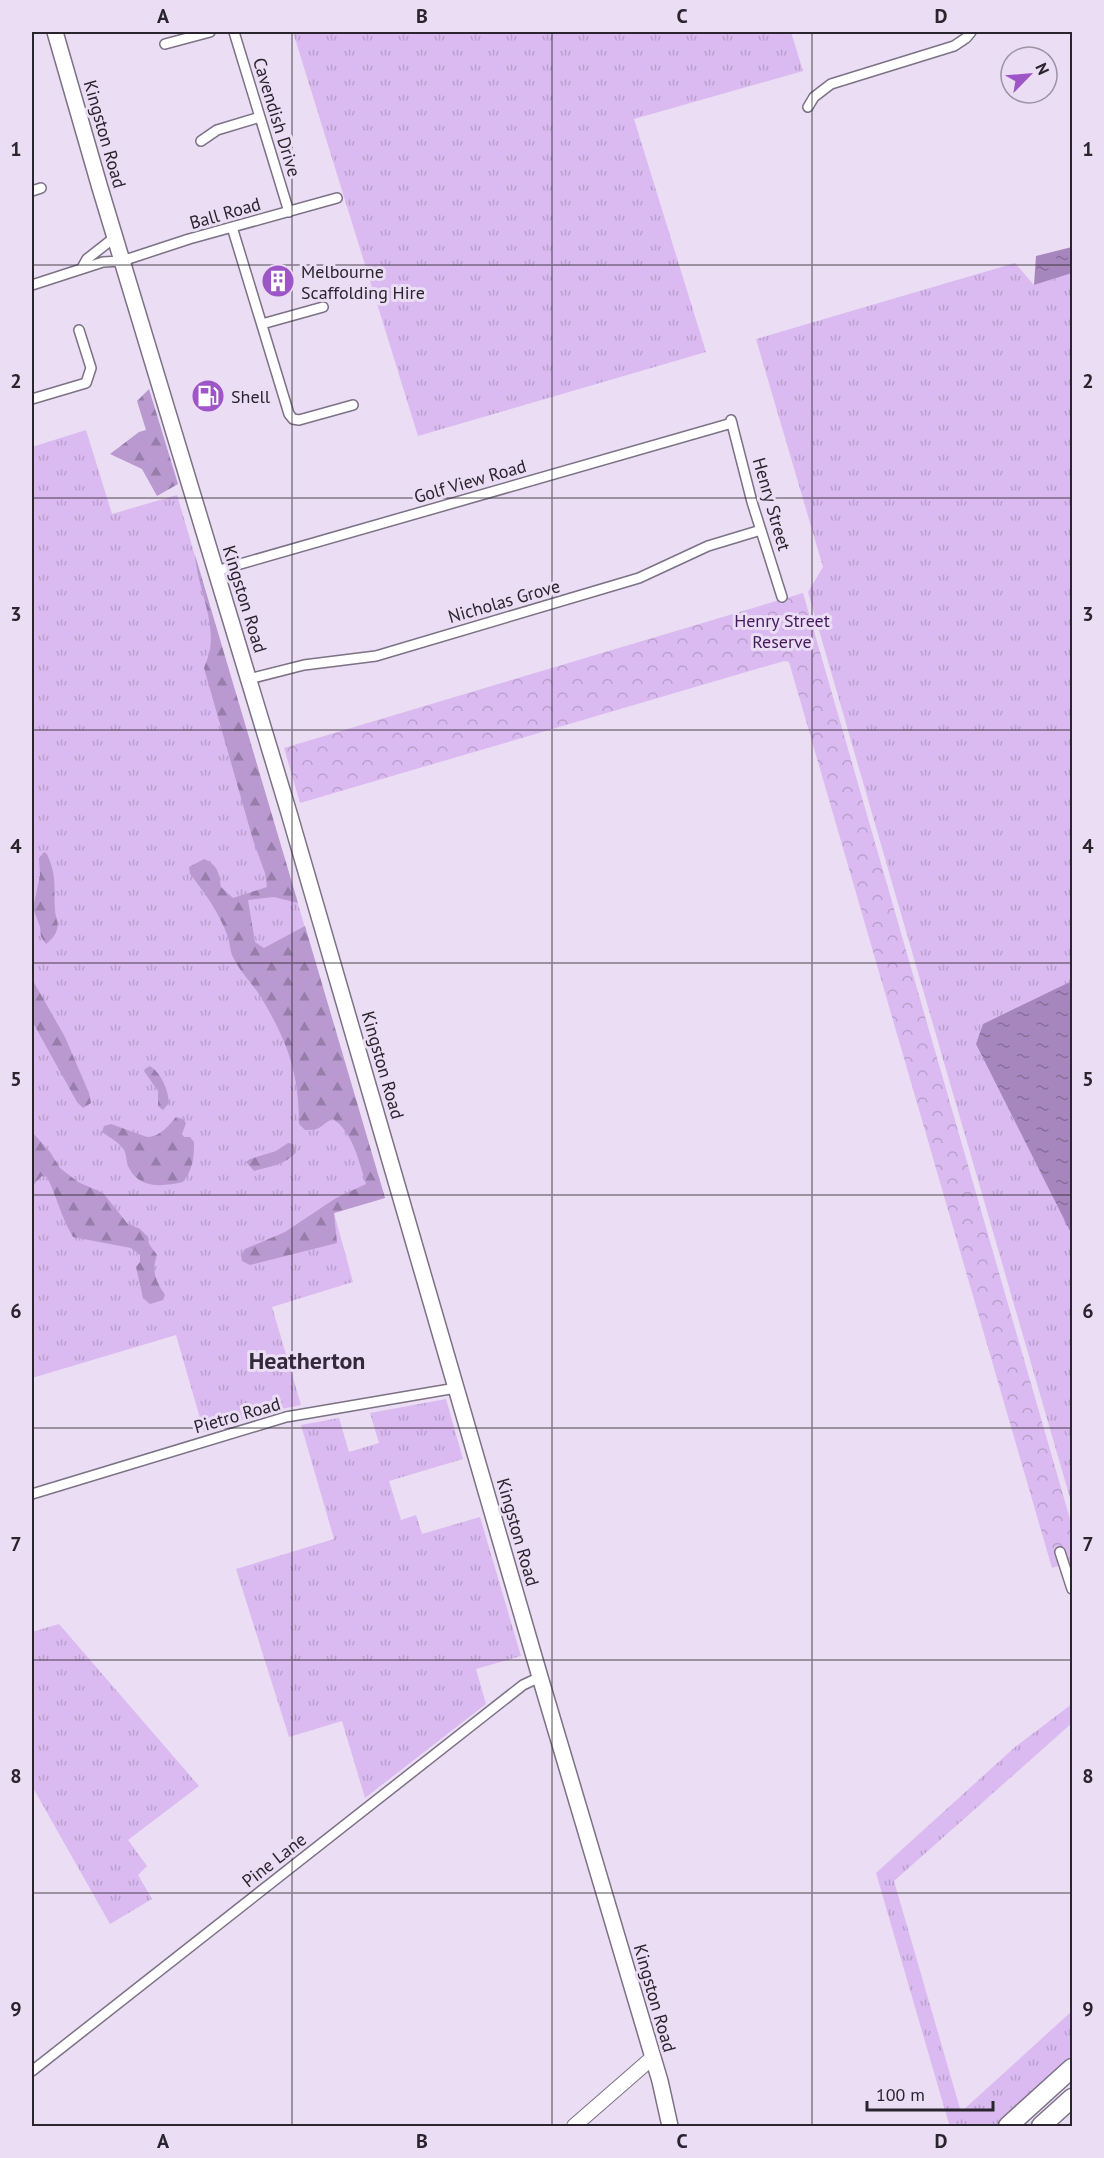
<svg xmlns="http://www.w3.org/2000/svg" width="1104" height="2158" font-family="'PT Sans',sans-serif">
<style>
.grass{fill:url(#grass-tufts)}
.forest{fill:url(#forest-firs)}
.park{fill:url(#park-crowns)}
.water{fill:url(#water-ripples)}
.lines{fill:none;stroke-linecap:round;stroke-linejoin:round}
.street-casing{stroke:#7c7185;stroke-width:12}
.secondary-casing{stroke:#7c7185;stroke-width:16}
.primary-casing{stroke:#7c7185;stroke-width:18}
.highway-casing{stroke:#7c7185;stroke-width:21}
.street{stroke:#fff;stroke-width:9}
.secondary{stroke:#fff;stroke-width:14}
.primary{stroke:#fff;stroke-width:15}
.highway{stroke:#fff;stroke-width:18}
.grid{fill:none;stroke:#29242d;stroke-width:1.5;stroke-opacity:0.55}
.labels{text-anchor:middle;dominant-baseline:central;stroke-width:6;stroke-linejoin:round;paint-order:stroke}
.street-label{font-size:18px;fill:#29242d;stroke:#eaddf4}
.poi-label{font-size:18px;fill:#29242d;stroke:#eaddf4;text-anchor:start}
.park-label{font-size:18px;fill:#451a5d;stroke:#eaddf4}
.district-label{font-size:24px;font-weight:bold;fill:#33293b;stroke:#eaddf4}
.neatline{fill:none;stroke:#29242d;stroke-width:2}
.grid-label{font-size:20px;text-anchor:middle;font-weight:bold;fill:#29242d}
</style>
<defs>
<pattern id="grass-tufts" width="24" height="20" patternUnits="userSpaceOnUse" patternTransform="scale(1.5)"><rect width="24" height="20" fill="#dabaf0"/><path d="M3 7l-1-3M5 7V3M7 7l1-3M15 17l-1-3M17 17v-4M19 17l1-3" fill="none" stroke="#bba0ce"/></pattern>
<pattern id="forest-firs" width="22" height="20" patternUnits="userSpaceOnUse" patternTransform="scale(1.5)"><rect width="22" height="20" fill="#ba99d1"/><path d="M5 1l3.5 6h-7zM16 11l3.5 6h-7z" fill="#977daa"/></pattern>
<pattern id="park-crowns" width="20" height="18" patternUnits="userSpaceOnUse" patternTransform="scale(1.5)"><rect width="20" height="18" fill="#dabaf0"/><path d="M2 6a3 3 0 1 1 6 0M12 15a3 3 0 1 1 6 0" fill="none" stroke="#bba0ce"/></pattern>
<pattern id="water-ripples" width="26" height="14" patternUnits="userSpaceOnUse" patternTransform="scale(1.5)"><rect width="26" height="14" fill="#a786bd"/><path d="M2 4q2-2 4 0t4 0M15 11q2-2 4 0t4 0" fill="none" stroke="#886d9a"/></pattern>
</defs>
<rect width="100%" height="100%" fill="#eaddf4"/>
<path class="grass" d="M293 32H791L803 71 634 119 706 352 418 436Z
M1015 263 1034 285 1072 273V1505L808 592 823 567 756 339Z
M86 430 112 514 177 495 385 1198 334 1213 353 1282 272 1307 301 1405 267 1412 204 1432 176 1335 32 1378V447Z
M446 1399 463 1459 389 1481 401 1520 416 1515 422 1534 480 1517 521 1656 476 1669 486 1704 365 1798 342 1721 289 1737 236 1569 334 1539 301 1425 339 1418 349 1452 379 1443 370 1413Z
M59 1624 199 1786 128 1840 147 1866 138 1875 152 1899 110 1924 32 1786V1632Z
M1072 1704V1723L894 1881 961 2112 1072 2011V2057L996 2126H946L949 2124 876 1873 1015 1747Z"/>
<path class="forest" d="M149 389 178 484 157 496 142 469 110 454 139 432 146 430 137 401Z
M195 555 298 903 274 897 248 900 255 942 264 948 305 926 385 1198 334 1213 337 1243 250 1265 242 1261 241 1255 245 1249 285 1232 336 1198 366 1184C359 1162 353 1132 333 1119 320 1124 323 1131 305 1130L299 1124C299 1072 287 1041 261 997 252 983 239 971 232 955 230 950 230 943 228 937 220 914 205 893 190 874L189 867 204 859C218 865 219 873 221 887L233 898 267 887 265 873 253 840 204 668C206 662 209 656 210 649 215 619 197 585 195 555Z
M44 852 47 854C58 879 53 886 55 910 55 916 59 923 57 929 56 935 50 941 46 944L41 937 40 927 33 908 40 876 39 858Z
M32 979 65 1037 89 1093 91 1103 83 1108 77 1102 32 1021Z
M150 1066C162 1074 168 1090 169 1103L163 1110 158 1106V1091L144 1071 145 1069Z
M176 1117 183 1119 186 1123 182 1134 184 1137H190L194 1142C194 1158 193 1169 183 1182 164 1186 140 1190 129 1168 126 1163 127 1156 124 1150 120 1143 109 1137 102 1132L104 1126 111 1124 147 1137C160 1137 168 1126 176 1117Z
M32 1132 50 1152 60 1168 78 1182 103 1193 127 1223 140 1229 147 1236 149 1244 157 1255C151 1272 156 1281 165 1295L163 1300 150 1304 143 1298 136 1267 140 1262V1255L131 1248 73 1237C61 1217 57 1197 47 1177L42 1176 32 1186Z
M288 1143 293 1144 296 1152C287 1164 268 1167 254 1171L246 1162 250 1159 276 1151Z"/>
<path class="park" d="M803 593 1072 1526V1562L1052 1568 789 662 784 661 300 803 284 748Z"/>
<path class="water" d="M1072 247V273L1034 285 1036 256Z
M1072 981V1235L976 1044 983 1024Z"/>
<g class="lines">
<defs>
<path id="street" d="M234 32 289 212
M165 44 210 32
M808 107 814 97 831 84 954 46 966 38 971 32
M201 141 217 130 260 117
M32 191 41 188
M232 227 289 414 293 419 299 420 353 405
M82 268 87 259 115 237
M32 285 103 262 122 261 189 239 337 198
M262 324 323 307
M32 399 86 383 91 368 79 330
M731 420 752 502 782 597
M216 571 732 423
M249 679 304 665 376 656 639 578 708 546 761 530
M32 1494 286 1417 456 1388
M1060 1552 1072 1589
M32 2071 523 1685 540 1677"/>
<path id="secondary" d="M574 2126 652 2058"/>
<path id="primary" d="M55 32 100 188 289 813 540 1677 660 2081 670 2126"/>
<path id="highway" d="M1008 2126 1072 2068
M1041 2126 1072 2098"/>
</defs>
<use href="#street" class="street-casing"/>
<use href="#secondary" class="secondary-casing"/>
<use href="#primary" class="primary-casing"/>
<use href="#highway" class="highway-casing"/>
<use href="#street" class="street"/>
<use href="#secondary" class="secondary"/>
<use href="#primary" class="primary"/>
<use href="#highway" class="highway"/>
</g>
<path class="grid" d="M292 32V2126M552 32V2126M812 32V2126M32 265H1072M32 498H1072M32 730H1072M32 963H1072M32 1195H1072M32 1428H1072M32 1660H1072M32 1893H1072"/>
<defs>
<symbol id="building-disc" viewBox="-11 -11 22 22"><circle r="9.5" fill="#9d55c8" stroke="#eaddf4"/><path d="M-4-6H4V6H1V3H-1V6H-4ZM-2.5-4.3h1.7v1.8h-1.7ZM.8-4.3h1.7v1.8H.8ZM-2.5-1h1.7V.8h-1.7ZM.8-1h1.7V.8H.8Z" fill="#fff"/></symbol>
<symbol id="fuel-disc" viewBox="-11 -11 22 22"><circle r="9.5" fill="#9d55c8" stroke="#eaddf4"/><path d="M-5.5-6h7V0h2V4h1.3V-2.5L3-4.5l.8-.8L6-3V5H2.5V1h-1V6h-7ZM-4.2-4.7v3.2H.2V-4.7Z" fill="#fff"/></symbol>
</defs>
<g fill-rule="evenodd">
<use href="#building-disc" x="259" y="262" width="38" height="38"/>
<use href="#fuel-disc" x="189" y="377" width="38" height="38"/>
</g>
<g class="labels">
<g class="street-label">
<text transform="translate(277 117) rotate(73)">Cavendish Drive</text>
<text transform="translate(105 134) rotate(74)">Kingston Road</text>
<text transform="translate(225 213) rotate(-16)">Ball Road</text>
<text transform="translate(470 481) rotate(-16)">Golf View Road</text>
<text transform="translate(772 504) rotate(74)">Henry Street</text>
<text transform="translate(245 599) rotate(73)">Kingston Road</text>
<text transform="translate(504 601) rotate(-16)">Nicholas Grove</text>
<text transform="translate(383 1065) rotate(74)">Kingston Road</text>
<text transform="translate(237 1415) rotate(-16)">Pietro Road</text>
<text transform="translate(518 1532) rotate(74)">Kingston Road</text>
<text transform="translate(274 1860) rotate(-38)">Pine Lane</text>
<text transform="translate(655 1998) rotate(74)">Kingston Road</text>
</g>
<g class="poi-label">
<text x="301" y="271">Melbourne<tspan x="301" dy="21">Scaffolding Hire</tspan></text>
<text x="231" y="396">Shell</text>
</g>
<g class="park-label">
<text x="782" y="620">Henry Street<tspan x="782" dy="21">Reserve</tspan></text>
</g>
<g class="district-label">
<text x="307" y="1360">Heatherton</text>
</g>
</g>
<rect width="1104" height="2158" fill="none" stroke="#eaddf4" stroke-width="66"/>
<g transform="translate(1029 75) rotate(65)"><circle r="28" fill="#eaddf4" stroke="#9d93a4" stroke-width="1.5"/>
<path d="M0-4.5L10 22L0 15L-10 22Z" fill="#9d55c8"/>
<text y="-9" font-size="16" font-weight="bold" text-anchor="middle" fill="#29242d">N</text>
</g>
<path d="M867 2101v9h126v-9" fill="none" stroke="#29242d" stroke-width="3"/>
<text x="876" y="2101" font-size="18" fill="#29242d" stroke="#eaddf4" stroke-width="4.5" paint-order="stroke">100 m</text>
<rect x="33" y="33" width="1038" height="2092" class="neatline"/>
<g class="grid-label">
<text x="163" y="23">A</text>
<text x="422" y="23">B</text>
<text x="682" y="23">C</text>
<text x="941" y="23">D</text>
<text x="16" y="156">1</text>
<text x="1088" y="156">1</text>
<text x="16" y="388">2</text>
<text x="1088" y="388">2</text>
<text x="16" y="621">3</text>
<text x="1088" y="621">3</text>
<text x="16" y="853">4</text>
<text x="1088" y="853">4</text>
<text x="16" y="1086">5</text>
<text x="1088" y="1086">5</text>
<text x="16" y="1318">6</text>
<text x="1088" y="1318">6</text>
<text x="16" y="1551">7</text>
<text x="1088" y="1551">7</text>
<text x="16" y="1783">8</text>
<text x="1088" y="1783">8</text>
<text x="16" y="2016">9</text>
<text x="1088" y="2016">9</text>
<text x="163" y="2148">A</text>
<text x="422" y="2148">B</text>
<text x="682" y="2148">C</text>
<text x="941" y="2148">D</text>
</g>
</svg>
